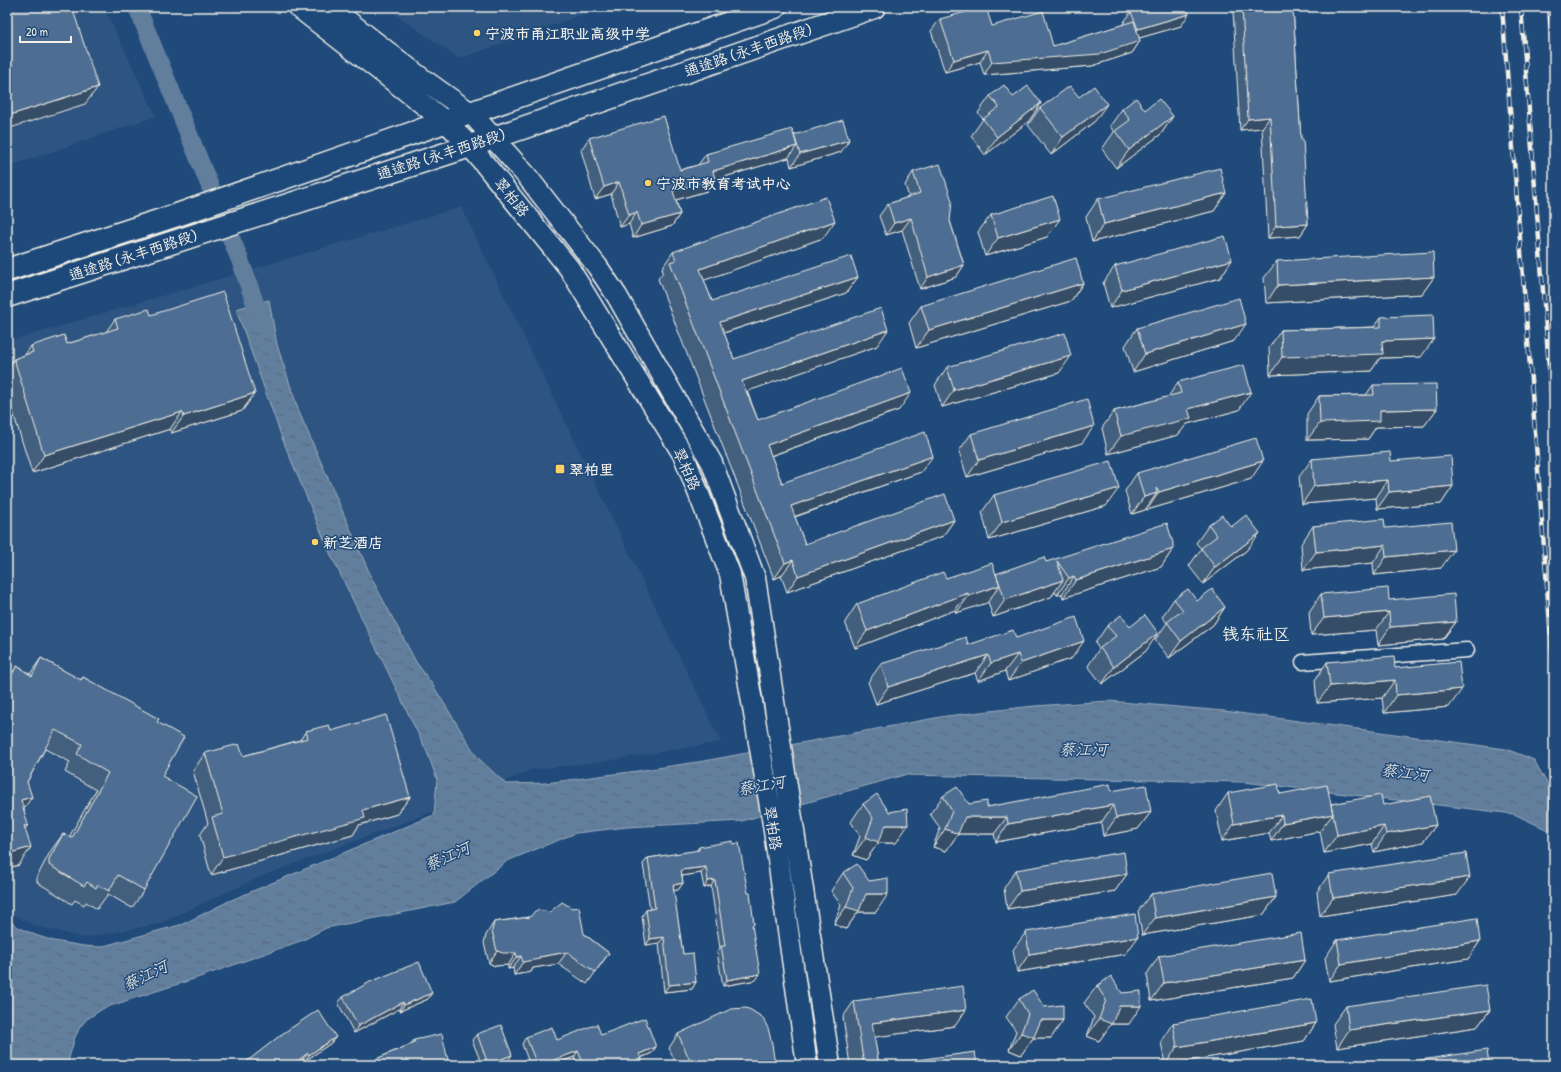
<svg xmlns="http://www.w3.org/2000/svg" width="1561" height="1072" font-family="'Patrick Hand','LXGW WenKai TC',sans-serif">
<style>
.built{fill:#2d5581}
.water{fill:url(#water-ripples);stroke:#9cacbb}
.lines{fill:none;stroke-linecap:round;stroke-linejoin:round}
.canal{stroke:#627e9d;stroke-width:18}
.minor-casing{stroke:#f4f1e8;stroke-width:17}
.secondary-casing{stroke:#f4f1e8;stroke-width:23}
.primary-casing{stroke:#f4f1e8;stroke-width:25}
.minor{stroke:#1f4a7a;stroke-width:14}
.secondary{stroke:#1f4a7a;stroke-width:20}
.primary{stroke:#1f4a7a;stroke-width:22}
.rail-casing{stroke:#f4f1e8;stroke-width:4.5}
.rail{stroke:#1f4a7a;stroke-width:3;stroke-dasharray:9;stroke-linecap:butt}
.wall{fill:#425f7e;stroke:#f4f1e8}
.shaded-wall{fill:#364d66;stroke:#f4f1e8}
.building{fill:#4d6e92;stroke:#f4f1e8}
.poi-dot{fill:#ffd166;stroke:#1f4a7a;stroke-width:1.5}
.labels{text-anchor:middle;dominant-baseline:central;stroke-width:3;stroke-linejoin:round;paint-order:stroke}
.poi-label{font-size:15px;font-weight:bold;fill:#f4f1e8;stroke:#1f4a7a;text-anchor:start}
.street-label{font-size:15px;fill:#f4f1e8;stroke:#1f4a7a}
.water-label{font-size:16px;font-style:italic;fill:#dee0dd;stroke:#1f4a7a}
.quarter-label{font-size:17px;fill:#f4f1e8;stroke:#1f4a7a}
</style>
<defs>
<pattern id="water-ripples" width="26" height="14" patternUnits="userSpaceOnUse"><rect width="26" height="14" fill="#627e9d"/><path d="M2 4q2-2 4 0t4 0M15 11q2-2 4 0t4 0" fill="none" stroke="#58687a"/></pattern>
</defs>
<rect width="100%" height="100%" fill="#1f4a7a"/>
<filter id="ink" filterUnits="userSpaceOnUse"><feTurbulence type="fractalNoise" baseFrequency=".025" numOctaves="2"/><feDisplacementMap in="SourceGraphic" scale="8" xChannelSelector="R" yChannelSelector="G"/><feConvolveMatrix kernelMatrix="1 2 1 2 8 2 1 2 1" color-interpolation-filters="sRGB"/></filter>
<g filter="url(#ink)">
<path class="built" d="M7 7H104L156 116 7 167Z
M385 7H603L459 59Z
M461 207 721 742 606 761 530 770 458 802 265 875 158 924 85 938 35 926 7 911V342Z"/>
<path class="water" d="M269 300 277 345 299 412 373 581 416 662 434 687 477 757 506 784 546 783 637 771 704 761 946 716 1034 706 1109 701 1224 711 1506 749 1534 760 1548 785H1554V833L1514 814 1244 782 904 775 742 821 627 827 576 833 507 861 455 902 326 928 303 940 200 977 104 1008 87 1019 80 1027 75 1037 67 1065H7V919L18 927 35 935 54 941 84 946 100 947 183 924 229 901 434 815 437 779 427 752 329 551 282 438 236 309Z"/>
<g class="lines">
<path class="canal" d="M137 7 240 260 263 326"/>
<defs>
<path id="minor" d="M1303 662 1467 650"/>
<path id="secondary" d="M298 7 446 122 470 146 569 268 684 456 730 574 773 824 807 1065
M330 7 420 77 472 114 526 175 597 266 617 296 712 463 755 578 830 1065"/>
<path id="primary" d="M7 270 180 214 775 7
M7 296 470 146 874 7"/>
</defs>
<use href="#minor" class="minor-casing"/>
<use href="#secondary" class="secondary-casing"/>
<use href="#primary" class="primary-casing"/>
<use href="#minor" class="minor"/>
<use href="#secondary" class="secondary"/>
<use href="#primary" class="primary"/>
<defs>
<path id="rail" d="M1502 7 1554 676
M1521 7 1554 432
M1549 7 1554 71"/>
</defs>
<use href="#rail" class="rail-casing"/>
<use href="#rail" class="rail"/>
</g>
<path class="wall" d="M1235 7H1293L1301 140 1308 224 1300 236 1268 238 1262 128 1240 130 1233 10Z
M1131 12 1181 26 1139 38 1140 41 1132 53 1092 66 984 75 980 62 945 72 931 31 940 19 992 26 1053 46 1122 25Z
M990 96 1041 103 1029 121 985 155 971 136 983 119 978 113Z
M1040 108 1095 121 1051 155 1028 125Z
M1122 109 1145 110 1173 116 1161 134 1116 168 1102 149 1114 132 1110 126Z
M794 135 841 152 791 167 789 158H788L714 180 707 191 676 200 680 214 672 226 633 238 629 224 620 227 611 194 595 199 581 150 589 138 680 170 698 165 706 154 794 136Z
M913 172 950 221 964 265 956 277 920 289 902 230 886 235 879 216 888 204 909 197 905 185Z
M1226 193 1214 211 1092 242 1086 217 1098 199Z
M991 215 1047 237 985 256 978 232Z
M823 238 704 280 712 301 858 277 846 293 724 333 734 359 877 346 747 391 758 420 899 410 771 456 782 483 921 472 795 517 805 544 954 520 943 536 787 592 781 576 774 579 658 279 663 272 662 268 673 252Z
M1232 260 1220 278 1110 308 1103 283 1115 266Z
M1277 261 1434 277 1422 294 1266 303 1264 278Z
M1083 283 1071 301 916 348 909 323 921 306Z
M151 315 255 393 242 411 171 433 170 429 32 473 7 393V369L14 359 25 355 31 346 67 344 106 332 115 319Z
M1381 317 1421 357 1380 358 1371 371 1270 375 1269 348 1281 330 1374 327Z
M1137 328 1234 341 1133 372 1125 346Z
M947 367 1059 373 942 407 935 385Z
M1178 382 1239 410 1187 424 1178 435 1108 454 1102 428 1114 411 1168 397Z
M1373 385 1437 409 1424 426 1376 427 1368 439 1307 440V414L1319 396 1366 395Z
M971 434 1082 443 967 477 959 451Z
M1312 459 1391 461 1453 486 1441 504 1377 509 1376 498 1302 504 1299 477Z
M1137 473 1251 479 1147 510 1146 509 1145 510 1132 514 1125 491Z
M994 495 1106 506 989 540 982 512Z
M1209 525 1247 550 1203 584 1189 566 1201 549 1196 543Z
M1313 526 1385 528 1441 568 1374 575 1373 563 1303 570 1301 544Z
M1173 549 1161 567 1063 598 1062 594 1057 595 1055 592 1051 597 993 617 988 602 956 613 955 610 855 648 845 622 857 604 946 578 996 574 1046 562Z
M1321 594 1389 600 1456 622 1443 639 1378 645 1376 630 1311 635 1309 612Z
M1174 599 1197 601 1225 607 1213 625 1169 658 1155 640 1167 623 1162 617Z
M1107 626 1146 651 1102 684 1088 666 1099 649 1095 643Z
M1016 638 1072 658 1008 681 1005 671 978 681 975 673 876 704 868 682 881 664 968 645Z
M41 658 80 680 83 677 157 722 162 776 144 890 132 908 108 894 97 909 86 902 84 905 75 900 72 904 37 882V877L50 852 63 834 69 837 96 790 65 772 70 762 45 749 27 782 24 809 25 830 19 865 7 868V678L8 679 17 666 30 674Z
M1327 662 1395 668 1449 707 1384 713 1382 698 1317 703 1315 680Z
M306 731H331L410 797 397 814 359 825 353 835 211 875 200 835 208 823 193 771 205 753 243 756 300 740Z
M1111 791 1151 812 1138 829 1103 836 1101 823 996 842 994 834H958L946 851 933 847 940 828 930 814 943 796 969 804 987 807Z
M1228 793 1280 794 1331 804 1383 805 1436 825 1423 842 1374 852 1372 844 1324 853 1320 831 1271 841 1269 833 1222 841 1216 811Z
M863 804 896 843H878L866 860 853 855 860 836 851 822Z
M699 847 748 893 754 924 752 927 756 980 723 986 717 952 720 948 711 886 704 888 701 873 682 876 683 883 678 890H673L683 954 696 982 692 989 664 992 659 943 646 945 642 916 646 910 650 909 643 864 648 858 696 851Z
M1016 870 1127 874 1115 891 1007 909 1004 888Z
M843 873 869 881 876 912H858L846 929 834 924 841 905 831 891Z
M1329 874 1457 895 1320 916 1317 892Z
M1151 894 1276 897 1263 915 1142 935 1138 911Z
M530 917 584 934 609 953 587 984 558 964 533 968 531 972 514 975 513 968 508 969V965L495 966 489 963 484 943 486 935 494 922Z
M1026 932 1126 954 1017 972 1013 950Z
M1337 940 1480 941 1468 959 1329 981 1325 958Z
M1159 956 1305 960 1293 978 1151 1001 1147 974Z
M1097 986 1122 993 1129 1024H1111L1099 1041 1087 1036 1094 1017 1084 1003Z
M343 997 428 999 400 1011 399 1009 354 1033 338 1003Z
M1019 999 1044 1007 1063 1020 1051 1038H1033L1021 1055 1009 1050 1016 1031 1006 1017Z
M854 1001 955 1026 874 1037 879 1065H850L843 1017Z
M1346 1006 1490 1010 1477 1027 1337 1048 1333 1024Z
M1173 1023H1316L1304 1041 1165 1065 1161 1041Z
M477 1034 508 1061 497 1065H482L472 1040Z
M678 1034 775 1065H677L669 1048Z
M601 1035 652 1053 641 1058 644 1065H577L574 1057 553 1065H530L522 1044 526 1037 557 1040Z
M414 1040 449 1065H372L376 1059 411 1044Z
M331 1043 305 1061 303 1059 296 1065H244L246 1062Z"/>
<path class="shaded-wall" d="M1189 14 1181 26 1129 41 1138 29Z
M1140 41 1132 53 1092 66 984 75 992 62Z
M988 50 980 62 945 72 954 60Z
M98 87 85 104 7 129V116Z
M1041 103 1029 121 985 155 997 137Z
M1107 104 1095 121 1051 155 1063 137Z
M1173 116 1161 134 1116 168 1129 150Z
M1270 117 1262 128 1240 130 1248 119Z
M849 140 841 152 791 167 800 154Z
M797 146 788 158 714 180 707 191 665 203 673 191 713 171Z
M619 182 611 194 595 199 604 187Z
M1226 193 1214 211 1092 242 1104 224Z
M637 212 629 224 620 227 629 215Z
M680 214 672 226 633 238 641 225Z
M911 218 902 230 886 235 894 223Z
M1060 219 1047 237 985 256 998 238Z
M835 221 823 238 688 286 700 269Z
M1308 224 1300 236 1268 238 1276 226Z
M1232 260 1220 278 1110 308 1122 290Z
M964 265 956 277 920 289 928 277Z
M858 277 846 293 708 338 720 322Z
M1434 277 1422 294 1266 303 1278 285Z
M1083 283 1071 301 916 348 929 330Z
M1246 324 1234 341 1133 372 1145 354Z
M888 330 877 346 731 397 742 381Z
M1434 339 1421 357 1380 358 1371 371 1270 375 1282 357 1382 341Z
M1071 356 1059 373 942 407 954 390Z
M1251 392 1239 410 1187 424 1178 435 1108 454 1121 436 1188 409Z
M255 393 242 411 171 433 184 416Z
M911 393 899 410 756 461 767 445Z
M1437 409 1424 426 1376 427 1368 439 1307 440 1320 423 1380 410Z
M182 412 170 429 32 473 44 455Z
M1094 426 1082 443 967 477 979 460Z
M933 456 921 472 779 522 791 506Z
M1263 461 1251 479 1147 510 1159 492Z
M1388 480 1376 498 1302 504 1314 486Z
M1453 486 1441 504 1377 509 1389 492Z
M1119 488 1106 506 989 540 1002 522Z
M1157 493 1145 510 1132 514 1144 497Z
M954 520 943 536 787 592 798 576Z
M1260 533 1247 550 1203 584 1215 567Z
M1385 545 1373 563 1303 570 1316 552Z
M1173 549 1161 567 1063 598 1076 580Z
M1454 550 1441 568 1374 575 1386 557Z
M793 560 781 576 774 579 785 563Z
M1074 576 1062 594 1057 595 1069 578Z
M1063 580 1051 597 993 617 1005 600Z
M1000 585 987 603 956 613 969 596Z
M968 593 955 610 855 648 867 631Z
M1225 607 1213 625 1169 658 1181 641Z
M1389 612 1376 630 1311 635 1324 618Z
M1456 622 1443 639 1378 645 1390 627Z
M1158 633 1146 651 1102 684 1114 667Z
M1084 641 1072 658 1008 681 1021 663Z
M1018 654 1005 671 978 681 991 663Z
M988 655 975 673 876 704 888 687Z
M1395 680 1382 698 1317 703 1330 686Z
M1462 689 1449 707 1384 713 1396 695Z
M32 797 19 815 21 800Z
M410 797 397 814 359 825 353 835 211 875 223 857 363 810Z
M1113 805 1101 823 996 842 1008 824Z
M1151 812 1138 829 1103 836 1116 818Z
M1333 814 1320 831 1271 841 1283 823Z
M1282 815 1269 833 1222 841 1234 824Z
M965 817H1007L994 834H958L946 851 933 847 945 829Z
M28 825 16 843 24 826Z
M886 825H908L896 843H878L866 860 853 855 866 837Z
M1436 825 1423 842 1374 852 1386 834Z
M1384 826 1372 844 1324 853 1337 835Z
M31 847 19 865 7 868V854Z
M706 867 701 873 676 877 681 870Z
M1127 874 1115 891 1007 909 1020 891Z
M1470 877 1457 895 1320 916 1333 898Z
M715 880 711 886 704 888 708 881Z
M683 883 678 890 668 891 673 885Z
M866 894H888L876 912H858L846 929 834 924 846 907Z
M1276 897 1263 915 1142 935 1155 918Z
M664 937 659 943 646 945 650 939Z
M1138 937 1126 954 1017 972 1029 954Z
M1480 941 1468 959 1329 981 1341 964Z
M497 951 516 953 508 965 495 966 489 963Z
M567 952 558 964 533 968 531 972 514 975 523 962 539 957Z
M521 956 513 968 508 969 517 957Z
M1305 960 1293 978 1151 1001 1164 983Z
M760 974 756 980 723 986 727 980Z
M696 982 692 989 664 992 669 985Z
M432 993 428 999 400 1011 404 1005Z
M403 1002 399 1009 354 1033 358 1026Z
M1119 1006H1141L1129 1024H1111L1099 1041 1087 1036 1099 1019Z
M966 1010 955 1026 861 1039 872 1023Z
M1490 1010 1477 1027 1337 1048 1349 1030Z
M1041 1020H1063L1051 1038H1033L1021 1055 1009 1050 1021 1033Z
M1316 1023 1304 1041 1165 1065 1177 1047Z
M336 1037 331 1043 305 1061 309 1055Z
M656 1047 652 1053 635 1060 639 1054Z
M578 1051 574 1057 553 1065H541Z
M308 1053 303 1059 296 1065H292Z
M512 1055 508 1061 497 1065H487L488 1064Z"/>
<path class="building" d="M21 7H72L98 87 7 116V11Z
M983 7H986L992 26 1043 11 1053 46 1134 21 1140 41 1100 54 992 62 988 50 954 60 940 19Z
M1150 7H1187L1189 14 1138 29 1131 12Z
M1242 7H1293L1301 140 1303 139 1308 224 1276 226 1270 117 1248 119Z
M1004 85 1013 97 1028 86 1041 103 997 137 983 119 999 107 990 96Z
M1070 86 1079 97 1094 86 1107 104 1063 137 1040 108Z
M1136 98 1145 110 1159 99 1173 116 1129 150 1115 131 1130 120 1122 109Z
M664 116 680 170 708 162 706 154 792 129 797 146 713 171 715 179 673 191 680 214 641 225 637 212 629 215 619 182 604 187 589 138Z
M843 120 849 140 800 154 794 135Z
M940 164 952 201 950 221 964 265 928 277 911 218 894 223 888 204 920 193 913 172Z
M1220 168 1226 193 1104 224 1098 199Z
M1053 196 1060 219 998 238 991 215Z
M826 197 835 221 700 269 712 301 851 256 858 277 720 322 734 359 881 308 888 330 742 381 758 420 902 368 911 393 767 445 782 483 925 432 933 456 791 506 805 544 945 494 954 520 798 576 793 560 785 563 670 262 676 260 673 252Z
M1225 236 1232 260 1122 290 1115 266Z
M1433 252 1434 277 1278 285 1277 261Z
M1076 258 1083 283 929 330 921 306Z
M223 292 255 393 184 416 182 412 44 455 14 359 33 352 31 346 64 335 67 344 118 328 115 319 149 309 151 315Z
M1239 298 1246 324 1145 354 1137 328Z
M1433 315 1434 339 1382 341 1383 354 1282 357 1281 330 1381 327V317Z
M1065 333 1071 356 954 390 947 367Z
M1244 365 1251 392 1188 409 1191 418 1121 436 1114 411 1181 393 1178 382Z
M1436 384 1437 409 1380 410V421L1320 423 1319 396 1374 395 1373 385Z
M1087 399 1094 426 979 460 971 434Z
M1256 438 1263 461 1159 492 1156 488 1157 493 1144 497 1137 473Z
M1390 452 1391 461 1451 456 1453 486 1389 492 1388 480 1314 486 1312 459Z
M1111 461 1119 488 1002 522 994 495Z
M1222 515 1231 527 1246 515 1260 533 1215 567 1201 548 1217 536 1209 525Z
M1384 519 1385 528 1451 522 1454 550 1386 557 1385 545 1316 552 1313 526Z
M1167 523 1173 543V549L1076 580 1074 576 1069 578 1057 561 1063 580 1005 600 996 574 1044 557 1046 562Z
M992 563 1000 585 969 596 968 593 867 631 857 604 943 572 946 578Z
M1388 588 1389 600 1454 594 1456 622 1390 627 1389 612 1324 618 1321 594Z
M1188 589 1197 601 1212 589 1225 607 1181 641 1167 622 1183 610 1174 599Z
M1121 615 1130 627 1145 615 1158 633 1114 667 1100 648 1116 636 1107 626Z
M1076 617 1084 641 1021 663 1018 654 991 663 988 655 888 687 881 664 966 637 968 645 1013 630 1016 638Z
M1394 656 1395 668 1459 662 1462 689 1396 695 1395 680 1330 686 1327 662Z
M41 658 81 680 83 677 159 719 157 722 184 737 162 776 197 796 144 890 118 875 109 891 98 885 96 888 87 882 84 886 49 865V859L63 834 72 838 108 773 77 754 82 744 55 730 27 782 32 797 21 800 28 825 24 826 31 847 7 854V768L12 767 7 765V678L9 679 17 666 32 676Z
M386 715 410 797 363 810 365 818 223 857 212 817 223 814 205 753 239 744 243 756 308 738 306 731 329 725 331 731Z
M1110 784 1111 791 1146 785 1151 812 1116 818 1113 805 1008 824 1007 817H965L958 834 945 829 952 811 943 796 957 787 969 804 987 801V807Z
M1278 784 1280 794 1327 785 1333 814 1283 823 1282 815 1234 824 1228 793Z
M877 794 889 812 907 809 908 825H886L878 842 866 837 873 818 863 804Z
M1381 795 1383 805 1430 796 1436 825 1386 834 1384 826 1337 835 1331 804Z
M733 841V844L739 843 748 893H750L754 924 752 925 760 974 727 980 721 946H725L715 880 708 881 706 867 681 870 683 883 673 885 683 954 693 953 696 982 669 985 664 937 650 939 646 910 655 908 648 858 699 850V847Z
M1124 852 1127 874 1020 891 1016 870Z
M1466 853 1470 877 1333 898 1329 874Z
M857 864 869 881 888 878V894H866L859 911 846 907 853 888 843 873Z
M1272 873 1276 897 1155 918 1151 894Z
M562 902 572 908 579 907 584 934 609 953 595 972 567 952 539 957V959L523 962 521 956 517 957 516 953H503L497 951 492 931 494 922 530 917 535 911 539 910 550 912Z
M1135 914 1138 937 1029 954 1026 932Z
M1477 918 1480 941 1341 964 1337 940Z
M1301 933 1305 960 1164 983 1159 956Z
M419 962 432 993 404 1005 403 1002 358 1026 343 997 370 982Z
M1111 976 1122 993 1141 991V1006H1119L1112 1024 1099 1019 1106 1000 1097 986Z
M1486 985 1490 1010 1349 1030 1346 1006Z
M963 986 966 1010 872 1023 879 1065H864L854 1001Z
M1033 990 1044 1007 1063 1005V1020H1041L1034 1037 1021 1033 1028 1014 1019 999Z
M1312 999 1316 1023 1177 1047 1173 1023Z
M746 1008 751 1010 762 1017 768 1028 772 1044 775 1065H692L678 1034 731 1009Z
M318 1010 336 1037 309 1055 308 1053 292 1065H248L246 1062 282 1034Z
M645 1018 656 1047 639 1054 644 1065H584L578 1051 541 1065H537L526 1037 552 1027 557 1040 597 1024 601 1035Z
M501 1025 512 1055 488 1064 477 1034Z
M442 1034 449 1065H379L376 1059 414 1043V1040Z
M1487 1050 1489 1065H1387Z
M975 1052 977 1065H880Z
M194 1061 201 1065H192Z
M119 1062 128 1065H118Z"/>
</g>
<g class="poi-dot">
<circle cx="477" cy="33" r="4"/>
<circle cx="648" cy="183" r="4"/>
<rect x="555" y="464" width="10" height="10" rx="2"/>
<circle cx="315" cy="542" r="4"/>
</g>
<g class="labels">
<g class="poi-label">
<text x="485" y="33">宁波市甬江职业高级中学</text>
<text x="656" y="183">宁波市教育考试中心</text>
<text x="569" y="469">翠柏里</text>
<text x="323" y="542">新芝酒店</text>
</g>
<g class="street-label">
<text transform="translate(748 50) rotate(-19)">通途路 (永丰西路段)</text>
<text transform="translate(441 154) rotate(-18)">通途路 (永丰西路段)</text>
<text transform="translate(512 197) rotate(51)">翠柏路</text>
<text transform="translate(133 255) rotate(-18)">通途路 (永丰西路段)</text>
<text transform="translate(687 469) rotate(66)">翠柏路</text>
<text transform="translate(773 828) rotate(81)">翠柏路</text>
</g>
<g class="water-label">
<text x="1083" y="749">蔡江河</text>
<text transform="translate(1405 772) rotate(7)">蔡江河</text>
<text transform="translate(761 785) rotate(-10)">蔡江河</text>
<text transform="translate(447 856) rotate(-24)">蔡江河</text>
<text transform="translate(145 975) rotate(-26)">蔡江河</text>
</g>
<g class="quarter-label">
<text x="1256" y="633">钱东社区</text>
</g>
</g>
<rect width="1561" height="1072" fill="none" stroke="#1f4a7a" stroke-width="24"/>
<rect x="12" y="12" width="1537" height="1048" fill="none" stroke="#f4f1e8" stroke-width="1.5" filter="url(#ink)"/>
<path d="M20 36v6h51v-6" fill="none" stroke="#f4f1e8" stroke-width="2"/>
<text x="26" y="36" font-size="12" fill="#f4f1e8" stroke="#1f4a7a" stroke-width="3" paint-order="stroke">20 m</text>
</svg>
